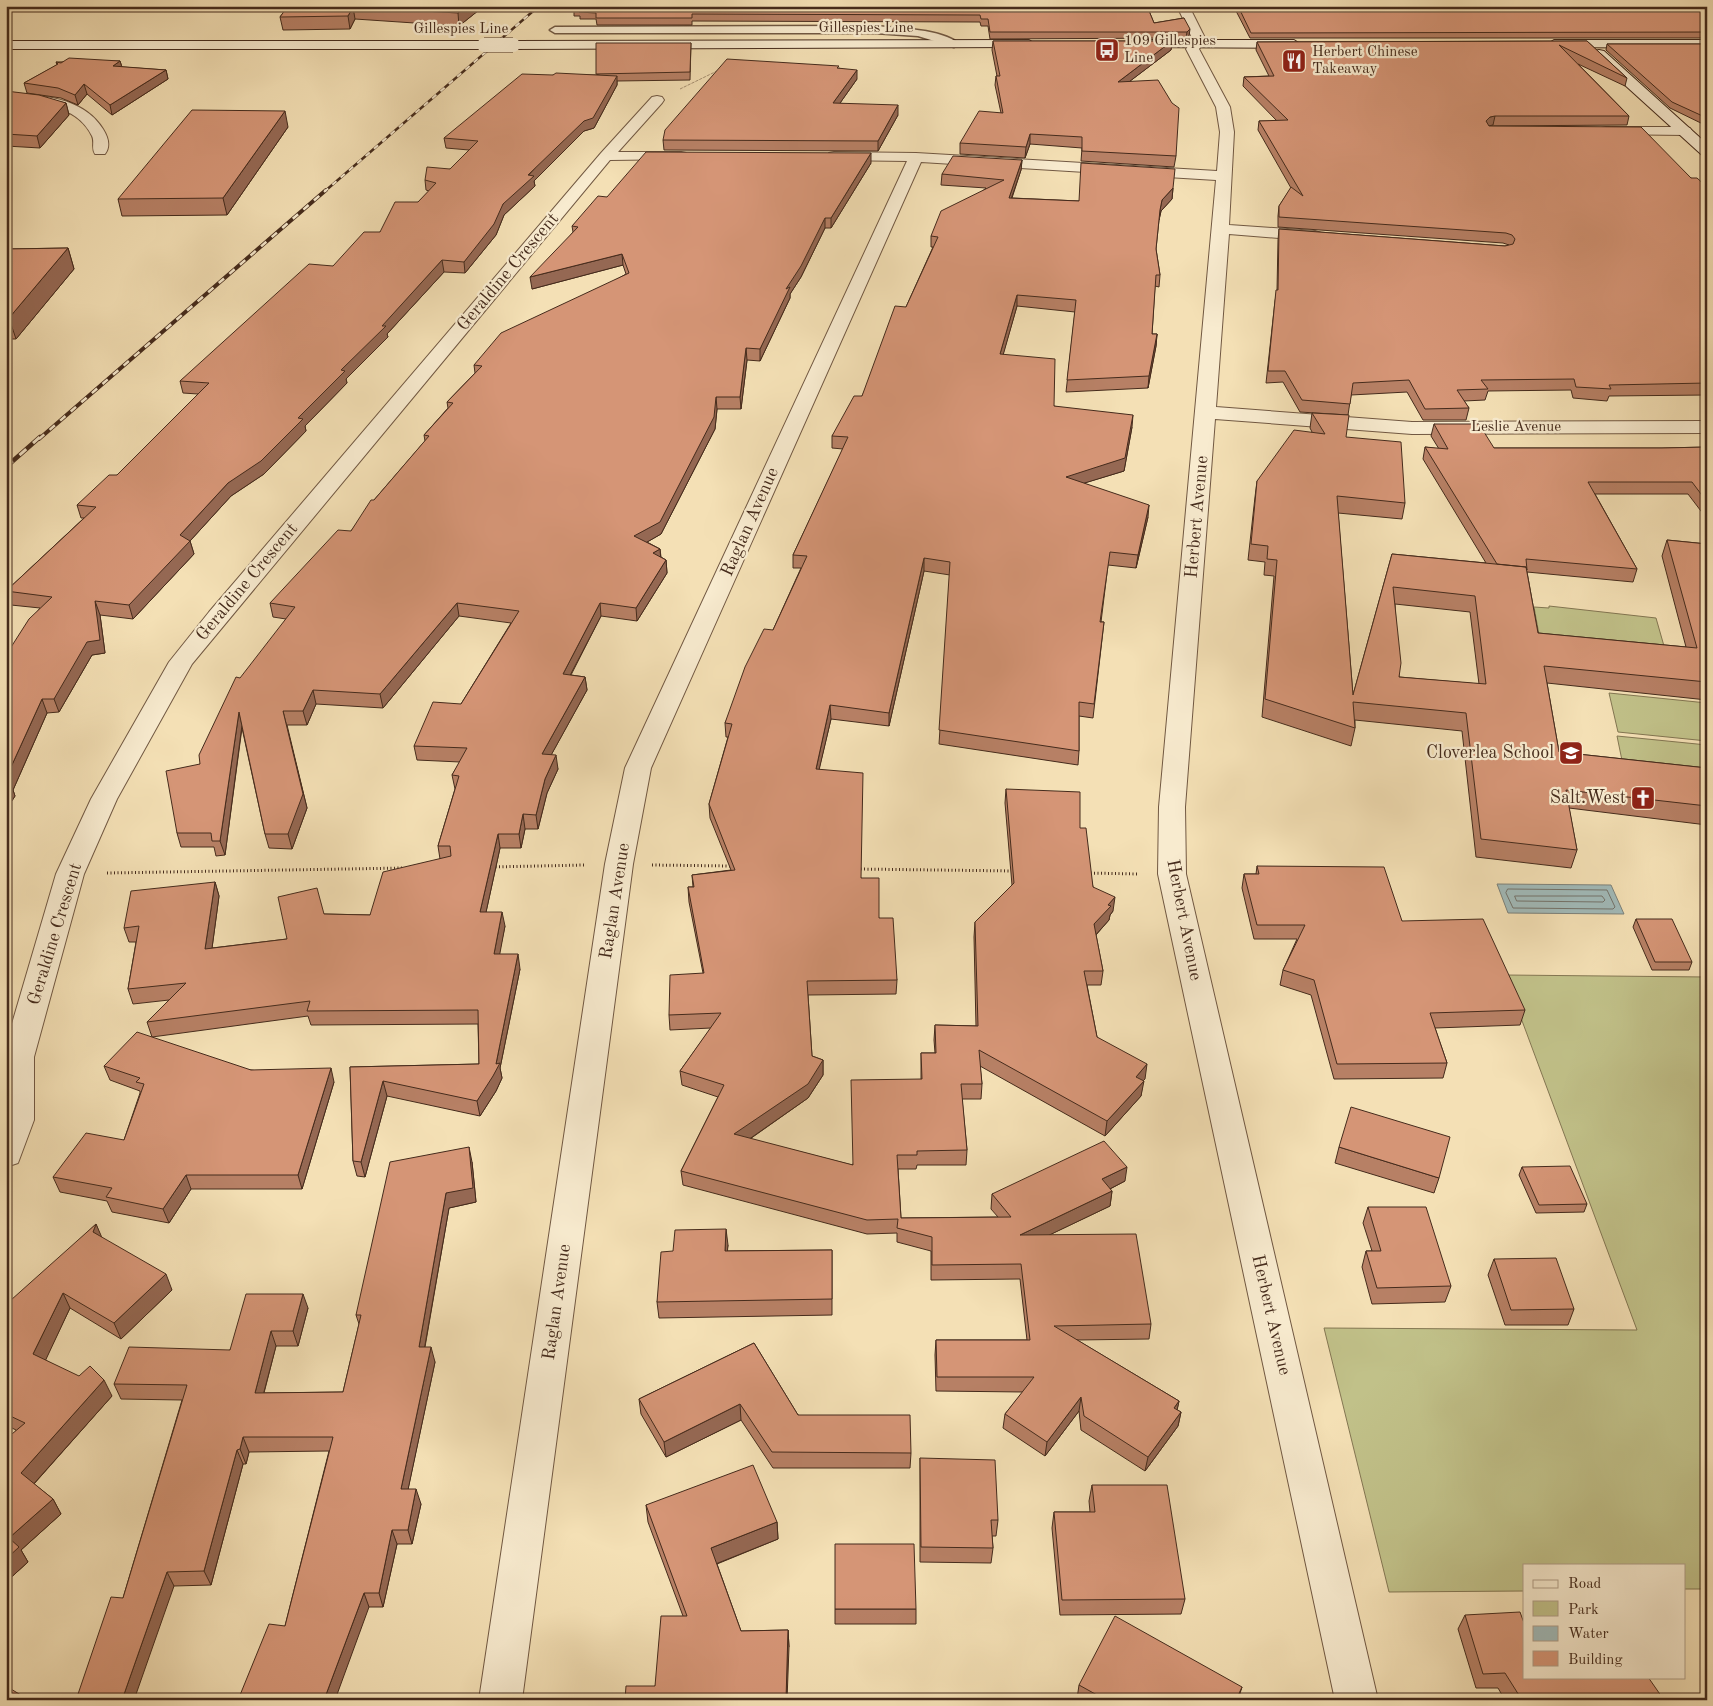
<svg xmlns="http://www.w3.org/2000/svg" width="1713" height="1706" font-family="'Old Standard TT',serif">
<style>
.green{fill:#c1c189;stroke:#837652}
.water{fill:#a1bab9;stroke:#7c817a}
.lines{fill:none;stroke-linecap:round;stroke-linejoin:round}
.shore{stroke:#73726a;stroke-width:1}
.lane-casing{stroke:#715842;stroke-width:3}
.street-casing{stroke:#715842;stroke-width:2}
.secondary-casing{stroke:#452b1c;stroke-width:2}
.path-far1{stroke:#452b1c;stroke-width:1;stroke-dasharray:0.5 1;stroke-linecap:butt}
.path{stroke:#452b1c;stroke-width:3;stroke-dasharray:1 2.5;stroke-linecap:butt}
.lane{fill:#f8ebcf;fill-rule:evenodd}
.street{fill:#f8ebcf;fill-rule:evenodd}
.secondary{fill:#f8ebcf;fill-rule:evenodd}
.rail-far2-casing{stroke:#452b1c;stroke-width:2.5}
.rail-far1-casing{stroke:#452b1c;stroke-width:4}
.rail-casing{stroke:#452b1c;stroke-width:4.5}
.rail-far2{stroke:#f8ebcf;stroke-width:2;stroke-dasharray:5.5;stroke-linecap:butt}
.rail-far1{stroke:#f8ebcf;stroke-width:2.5;stroke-dasharray:7;stroke-linecap:butt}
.rail{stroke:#f8ebcf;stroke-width:3;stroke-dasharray:9;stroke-linecap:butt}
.secondary-bridge-casing{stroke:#452b1c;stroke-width:15;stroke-linecap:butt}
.secondary-bridge{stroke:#f8ebcf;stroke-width:14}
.wall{fill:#b78065;stroke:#452b1c;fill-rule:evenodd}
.shaded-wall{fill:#956853;stroke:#452b1c}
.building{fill:#d59576;stroke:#452b1c;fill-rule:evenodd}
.labels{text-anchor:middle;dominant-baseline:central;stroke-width:4.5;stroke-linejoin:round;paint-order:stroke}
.far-street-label{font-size:15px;fill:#452b1c;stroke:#f8ebcf}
.far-poi-label{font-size:15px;fill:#452b1c;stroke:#f8ebcf;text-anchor:start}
.street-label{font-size:18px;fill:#452b1c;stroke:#f8ebcf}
.poi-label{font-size:18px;fill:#452b1c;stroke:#f8ebcf;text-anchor:end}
</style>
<rect width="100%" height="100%" fill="#f4e0b5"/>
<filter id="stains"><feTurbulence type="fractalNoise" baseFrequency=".004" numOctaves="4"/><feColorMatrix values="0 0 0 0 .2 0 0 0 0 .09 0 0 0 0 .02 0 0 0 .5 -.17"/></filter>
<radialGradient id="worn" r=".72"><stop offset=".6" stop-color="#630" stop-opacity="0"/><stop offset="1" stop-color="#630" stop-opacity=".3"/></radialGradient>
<path class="green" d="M1549 606 1656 618 1666 653 1540 640 1534 607 1549 608Z
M1609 693 1707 703V741L1618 732Z
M1617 736 1707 745V783L1625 775Z
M1505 975 1707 977V1589H1684V1565H1524V1591L1389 1592 1324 1328 1637 1330Z"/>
<path class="water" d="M1497 884 1611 885 1624 914 1508 913Z"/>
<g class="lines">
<path class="shore" d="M1508 889 1607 890 1615 907 1613 909 1513 908 1506 893Z
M1515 896H1602L1605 900 1603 902 1517 901Z"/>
<defs>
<path id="lane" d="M875 26C896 28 943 29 959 44L954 47 918 36 875 33H555L550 30 555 27Z"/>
<path id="street" d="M1177 6H1189L1206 40 1199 49 1230 107 1234 132 1229 225 1315 231 1321 233 1323 236 1321 239 1315 241 1229 234 1216 407 1412 422 1707 421V433L1412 434 1215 419 1185 807 1186 874 1378 1700H1335L1158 874 1159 807 1216 180 921 162 651 768 633 864 522 1700H479L605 864 625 768 907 161 834 160 829 159 827 156 829 153 834 152 916 153 1217 171 1220 132 1216 107 1186 49 1193 40Z
M6 93C42 96 82 96 103 129 108 137 111 146 105 154H95C91 148 95 142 92 136 76 103 37 104 6 101Z
M657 96 662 97 664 100 662 103 618 152H681L686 153 688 156 686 159 610 160 192 664 117 799 84 874 34 1057V1120L18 1163 6 1167V1044L56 874 91 799 169 662 209 612 601 153 652 97Z
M1606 127H1685L1690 128 1692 131 1690 134 1685 135 1601 134 1599 131 1601 128Z"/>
<path id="secondary" d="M1029 40 1035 44 1033 47 513 49 507 45 513 41Z
M1134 40H1294L1300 44 1294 48 1130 47 1128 44Z
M1554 40H1707V48L1550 47 1548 44Z
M6 41H484L490 45 484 49H6Z
M1599 50 1604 51 1707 144V156L1702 155 1594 57 1593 54 1594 51Z"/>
</defs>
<use href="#lane" class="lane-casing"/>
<use href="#street" class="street-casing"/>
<use href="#secondary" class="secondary-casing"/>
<path class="path-far1" d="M680 89 717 71"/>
<path class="path" d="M652 865 731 866
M492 867 584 865
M857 869 1014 871
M107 873 404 868
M1087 873 1139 874"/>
<use href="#lane" class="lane"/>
<use href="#street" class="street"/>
<use href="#secondary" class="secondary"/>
<defs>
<path id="rail-far2" d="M324 192 539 6"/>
<path id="rail-far1" d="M39 439 326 190"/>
<path id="rail" d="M6 467 40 437"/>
</defs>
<use href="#rail-far2" class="rail-far2-casing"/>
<use href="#rail-far1" class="rail-far1-casing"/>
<use href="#rail" class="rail-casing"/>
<use href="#rail-far2" class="rail-far2"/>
<use href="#rail-far1" class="rail-far1"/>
<use href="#rail" class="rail"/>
<defs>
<path id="secondary-bridge" d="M484 45H513"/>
</defs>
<use href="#secondary-bridge" class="secondary-bridge-casing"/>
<use href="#secondary-bridge" class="secondary-bridge"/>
</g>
<path class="wall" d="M195 6H260L253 10 195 7Z
M288 6H484L459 26 355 19 350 29 283 30 280 17Z
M1147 6 1154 23 1184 18 1189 36 1186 38 990 39 988 26H981L980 22 692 21V25H597L596 19H580V16H574V10Z
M1236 6H1545L1544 8 1707 6V38H1250L1235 9Z
M993 41H1172L1171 50 1130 81 1176 156 1174 167 1081 161 1082 148 1030 144 1025 158 960 154V143L1001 113 995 85 996 76H997L992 50Z
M1587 41 1627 78 1625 86 1578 64 1629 116 1627 125 1490 126 1691 178 1707 187V395L1609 396 1607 401 1573 398 1571 390 1488 391 1485 400 1464 401 1469 408 1466 420H1423L1407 392 1351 395 1348 415 1300 412 1283 382 1266 383 1275 301 1277 290 1278 240 1279 229 1505 246 1509 245 1503 243 1278 227V216L1279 206 1291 188 1258 130 1259 121H1277L1243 86 1244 77 1269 76 1256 50 1257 42Z
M691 43 690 80 617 81V85L594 128 584 131 534 181 535 186 504 215 496 235 465 273 444 272 387 334 388 337 346 379 347 383 305 426 306 431 264 474 231 496 190 541 194 554 133 619 100 615 105 653 92 655 59 712 47 713 13 790 15 796 6 810V655L40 608 11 605 6 591 84 518H81L77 505 117 475 198 394 183 393 180 381 333 266 380 232 418 202 429 191 426 190 425 180 450 169 469 150 446 148 444 138 553 75H596Z
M1607 44H1707V126L1670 108 1606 50Z
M120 61 122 67 166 70 168 79 112 115 87 94 78 105 61 98 27 93 24 83 57 65 56 62Z
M839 68 857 79 840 103 898 115 878 151 664 150 663 140Z
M6 91 66 103 69 115 40 148 6 146Z
M288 127 227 215 122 216 118 199Z
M1022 160 1021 170 1012 198 1079 201 1173 188 1172 199 1161 211 1159 220 1156 249 1160 275 1159 287 1155 286 1152 334H1157L1156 346 1148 388 1066 392 1075 312 1017 306 1003 354 1054 406 1132 427 1124 471 1084 483 1148 517 1136 568 1108 565 1101 622H1104L1093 718 1079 716V751L1078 765 939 744 950 575 924 571 889 726 831 719 819 769 861 878 879 918 897 980 896 994 808 995 812 1056 823 1060V1075L808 1098 750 1139 852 1165 921 1079V1053H935L934 1040 935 1025 976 1026 974 937 975 922 1012 885 1005 803 1006 789 1080 828 1093 887 1113 911 1110 915 1109 920 1096 935 1103 971 1101 985H1087L1097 1037 1145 1079 1143 1081 1141 1096 1105 1136 980 1066 982 1084 981 1099H962L967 1150 966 1165H917L916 1169H898L901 1218 998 1217 991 1209 992 1194 1125 1181 1110 1189 1112 1191 1110 1206 1049 1235 1151 1324 1149 1339 1077 1340 1179 1401 1177 1410 1181 1412 1178 1426 1145 1471 1081 1430 1079 1411 1045 1456 1003 1428 1005 1414 1023 1392 936 1391 935 1355 936 1340H1027L1020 1279 931 1280V1251L897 1242V1233L867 1234 683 1185 681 1171 718 1097 682 1085 680 1071 711 1028 670 1030 669 1015 703 973 689 902 688 887H693L692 875 731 870 710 818 709 804 728 737H726L725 723 773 630 801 568H793V555L843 449 832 448V436L862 396 906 307 933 247H931V236L986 188 941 185 942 174Z
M871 163 831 228H825L801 277 790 294V298L760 361 747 360 741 409H717L715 429 661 534 647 542 660 549 661 557 666 560 667 573 637 621 601 616 571 675 585 677 587 690 551 755 558 769 547 793 538 829H525L521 848H500L486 912 505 926 499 954 520 969 500 1068 502 1078 496 1091 480 1116 387 1096 365 1177 357 1176 353 1161 350 1067 479 1064 478 1024 311 1025 308 1016 152 1037 147 1022 169 1000 133 1004 128 989 136 942H129L124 928 215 882 219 896 212 948 287 939 324 914 370 915 440 859 438 846 455 789 452 775 460 762 417 760 414 746 461 704 511 623 459 616 383 708 316 704 307 725H287L307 808 292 849 269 848 265 834 242 728 225 855 216 856 214 847H181L177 833 200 764 286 619 273 617 270 603 351 531 374 500 425 441 424 435 448 408 447 402 475 373 474 365 626 274 623 265 532 289 573 232 572 226 607 197Z
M68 248 74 269 16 339H6V249Z
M1312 413 1346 437 1405 503 1402 519 1338 513 1353 695 1392 554 1486 563 1423 459 1425 447 1439 449 1431 436 1434 424 1494 448H1662L1707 447V515H1704L1688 494H1595L1637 569 1633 582 1527 572 1538 633 1686 647 1662 556 1667 540 1707 544V700L1547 683 1559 752 1707 768V825L1569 808 1577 850 1571 868 1476 857 1462 731 1355 720V728L1351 746 1262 717 1274 576 1264 575 1265 562 1248 560 1255 497 1257 481 1312 432 1310 428ZM1395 604 1470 612 1479 684 1399 677Z
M1257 866 1402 921 1525 1010 1520 1025 1435 1028 1447 1063 1443 1078 1334 1079 1311 995 1280 985 1283 970 1297 939H1254L1242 888 1244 874H1256Z
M1636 919 1692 962 1689 970H1652L1633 927Z
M104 1066 251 1070 334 1082 302 1189H191L169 1223 112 1212 107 1201 60 1192 53 1177 124 1140 140 1093V1091L110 1080Z
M1339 1147 1439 1178 1434 1193 1335 1163Z
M472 1162 476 1202 449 1208 425 1347 435 1362 408 1489 421 1504 412 1544H397L383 1607H369L285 1626 329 1451 249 1452 246 1464H243L211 1585 174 1586 123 1598 182 1400 121 1399 114 1384 230 1350 308 1308 298 1346H276L264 1393 343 1392 359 1324 356 1315Z
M1522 1167 1587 1204 1584 1212 1536 1213 1519 1175Z
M1368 1207 1451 1286 1445 1302 1372 1304 1362 1267 1366 1251H1372L1363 1223Z
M96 1224 101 1237 172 1290 121 1339 70 1308 45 1360 112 1396 34 1484 53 1499 61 1514 21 1550 28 1562 6 1582 16 1430 6 1425V1309Z
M728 1245 727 1251 832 1250V1315L659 1318 657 1302 673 1251Z
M1494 1259 1574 1309 1568 1325H1505L1488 1275Z
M754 1343 798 1415 911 1453 910 1468H773L741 1420 666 1457 641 1414 639 1399Z
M920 1458 998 1520 996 1536H992L993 1548 991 1563 920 1562Z
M1092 1485 1185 1599 1181 1614 1060 1615 1052 1528 1054 1512H1090L1089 1501Z
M646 1505 777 1522 778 1539 717 1564 741 1631 788 1630 789 1647 655 1686 683 1616 648 1522Z
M835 1609H916V1624H835Z
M1465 1615 1524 1677 1664 1700H1505L1498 1688H1476L1458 1629Z
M1079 1685 1238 1700H1078L1077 1699Z"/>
<path class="shaded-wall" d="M252 6H260L253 10Z
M466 6H484L459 26 458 13Z
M353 7 355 19 350 29 348 16Z
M1190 29 1189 36 1186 38 1187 32Z
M1172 41 1171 50 1117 91 1118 82Z
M120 61 123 71 113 66Z
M166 70 168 79 112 115 110 105Z
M857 70V79L833 113V103Z
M617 76V85L594 128 584 131 534 181 535 186 504 215 496 235 465 273 464 262 503 204Z
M84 84 87 94 78 105 75 95Z
M66 103 69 115 40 148 37 136Z
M898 105V115L878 151V141Z
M285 111 288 127 227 215 223 198Z
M1495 116 1493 125 1488 126 1486 121 1490 117Z
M1030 134V144L1025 158 1026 147Z
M871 153V163L831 228V218Z
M1022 160 1021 170 1008 208 1009 198Z
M1173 188 1172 199 1161 211 1159 220 1160 210 1162 200Z
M825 218V228L801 277 790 294V298L760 361V349L786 289Z
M68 248 74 269 16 339 9 318Z
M622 254 623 265 532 289 530 277Z
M442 260 444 272 387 334 388 337 346 379 347 383 305 426 306 431 264 474 231 496 190 541 194 554 133 619 129 605 180 535 228 483 298 418 341 370Z
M1017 295V306L1000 366V354Z
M1157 334 1156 346 1148 388 1149 376Z
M746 348 747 360 741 409 740 397Z
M716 397 717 409 715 429 661 534 635 549 634 536Z
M1133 415 1132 427 1124 471 1065 489 1066 477Z
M1149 505 1148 517 1136 568 1138 555Z
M660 549 661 562 653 553Z
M924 558V571L889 726V713Z
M666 560 667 573 637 621 636 608Z
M95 601 100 615 105 653 92 655 59 712 54 699Z
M457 603 459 616 383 708 380 694Z
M600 603 601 616 564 687 563 674Z
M585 677 587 690 544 768 542 754Z
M313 690 316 704 307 725 303 711Z
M42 699 47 713 13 790 15 796 6 810V778Z
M830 705 831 719 816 783V769Z
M283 711 307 808 292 849 288 834Z
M239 712 242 725 225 855 220 841Z
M556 755 558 769 547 793 538 829 536 815 545 779Z
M523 814 525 829 521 848 519 834Z
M498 834 500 848 483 926 480 912Z
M215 882 219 896 210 963 205 949Z
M1115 897 1113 911 1110 915 1109 920 1092 939 1094 924 1108 905Z
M502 912 505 926 497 969 494 954Z
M518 954 520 969 500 1068 502 1078 496 1091 480 1116 477 1101 496 1064Z
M823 1060V1075L808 1098 735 1149 734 1134Z
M1147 1064 1145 1079 1133 1091 1136 1077Z
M331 1068 334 1082 302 1189 298 1175Z
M383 1081 387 1096 365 1177 361 1162Z
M1144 1081 1141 1096 1105 1136 1107 1121Z
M469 1147 472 1162 476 1202 449 1208 422 1362 419 1347 446 1193Z
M1127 1167 1125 1181 1100 1194 1102 1179Z
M186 1175 191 1189 169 1223 163 1209Z
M1112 1191 1110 1206 1018 1250 1020 1235Z
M96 1224 103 1240 93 1232Z
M726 1229 728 1245 726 1267 725 1251Z
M166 1274 172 1290 121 1339 114 1323Z
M63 1293 70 1308 41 1370 33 1354Z
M303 1294 308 1308 298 1346 293 1331Z
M271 1331 276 1346 260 1407 255 1393Z
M431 1347 435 1362 405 1504 401 1489Z
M104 1380 112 1396 30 1488 21 1473Z
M1081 1397 1079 1411 1045 1456 1047 1442Z
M1179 1401 1176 1415 1174 1408Z
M740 1404 741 1420 666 1457 664 1442Z
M1181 1412 1178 1426 1145 1471 1148 1457Z
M243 1437 249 1452 246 1464 240 1449Z
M237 1450 243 1464 211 1585 204 1571Z
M416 1489 421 1504 412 1544 408 1530Z
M53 1499 61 1514 21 1550 28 1562 6 1582V1559L9 1538Z
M777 1522 778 1539 713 1565 711 1548Z
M392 1530 397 1544 383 1607 379 1593Z
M167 1572 174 1586 134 1700H122Z
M364 1593 369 1607 335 1700H324Z
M788 1630 789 1647 787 1700H786Z
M1242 1687 1238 1700H1236Z"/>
<path class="building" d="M288 6H466L458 13 353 7 348 16 280 17Z
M577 6H1147L1154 23 1184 18 1190 29 1187 32H990L988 19H981L980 15 692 14V18H596V13L579 12 581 10H574Z
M1238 6H1544L1542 8 1618 6H1707V32L1251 33Z
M993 41H1172L1118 82 1158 80 1172 103 1179 108 1176 156 1082 151V137L1030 134 1026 147 960 143 979 111 1003 113 996 76H1000Z
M1587 41 1627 78 1559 45 1629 116H1495L1490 117 1486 121 1489 126 1641 127 1691 178H1697L1707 187V383L1609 385 1611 389 1576 387 1574 379 1481 380 1488 389 1457 390 1469 408 1425 409 1409 380 1353 383 1350 404 1302 400 1285 371H1268L1276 290H1278L1279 229 1505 246 1513 244 1515 239 1512 235 1506 233 1279 217V206L1291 187 1303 196 1259 121 1288 120 1244 77 1274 76 1257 42Z
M596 43H691L690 72 596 74Z
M1607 44H1707V118L1672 102Z
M69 58 120 61 113 66 166 70 110 105 84 84 75 95 58 88 24 83 58 64 56 62 61 63Z
M727 59 839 66 837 68 857 70 833 103 898 105 878 141 663 140 665 130Z
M556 73 617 76 593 118 584 121 528 175 534 176 503 204 494 224 464 262 442 260 382 326H386L341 370 345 371 298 418 303 419 261 461 228 483 180 535 190 541 129 605 95 601 100 640 87 642 54 699H42L6 778V655L29 619 52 597 6 591 96 507 77 505 109 475H117L209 383 180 381 309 264 333 266 364 232H380L395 202H418L436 183 425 180 427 167 450 169 478 141 444 138 522 74 553 75Z
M6 91 39 95 66 103 37 136 6 134Z
M192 110 285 111 223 198 118 199Z
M646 152 871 153 831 218H825L801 266 786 289 790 287 760 349 746 348 740 397H716L714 417 660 522 634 536 660 549 653 553 666 560 636 608 600 603 563 674 585 677 542 754 556 755 545 779 536 815 523 814 519 834H498L480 912H502L494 954H518L496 1064 500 1063 493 1076 477 1101 383 1081 361 1162 353 1161 350 1067 479 1064 478 1010 307 1011 310 1001 147 1022 186 983 128 989 139 926 124 928 131 891 215 882 205 949 287 939 278 897 317 888 324 914 370 915 383 872 451 856 450 846H438L459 776 452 775 467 748 414 746 433 702 461 704 519 611 457 603 380 694 313 690 303 711H283L303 794 288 834H265L239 712 220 841H212L211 833H177L166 771 200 764 199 755 236 677 240 678 295 607 270 603 338 530 351 531 371 500H374L429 436 424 435 453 403 447 402 482 366 474 365 501 333 629 273 622 254 530 277 578 227 572 226 598 196 607 197Z
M953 156 1022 160 1009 198 1079 201 1081 163 1175 169 1173 188 1162 200 1160 210 1156 249 1160 275H1156L1152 334H1157L1149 376 1067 380 1076 300 1017 295 1000 354 1055 359 1054 406 1133 415 1125 458 1066 477 1149 505 1138 555 1110 552 1100 622H1104L1094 704 1079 702V751L939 730 950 562 924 558 889 713 830 705 816 769 863 773 861 878H879V918H893L897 980 807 981 812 1056 823 1060 808 1084 734 1134 853 1165 851 1080 922 1079 921 1053H936L935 1025 978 1026 975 922 1014 883 1006 789 1080 792V828H1086L1093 887 1115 897 1108 905 1111 906 1094 924 1103 971H1084L1097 1037 1147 1064 1136 1077 1144 1081 1107 1121 979 1050 982 1084H961L967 1150 917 1151V1155H897L901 1218 1011 1217 992 1194 1104 1141 1127 1167 1102 1179 1112 1191 1020 1235 1136 1234 1151 1324 1054 1326 1179 1401 1174 1408 1181 1412 1148 1457 1084 1416 1081 1397 1047 1442 1005 1414 1034 1377H937L936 1340H1030L1021 1264 932 1265V1237L897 1228 898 1219 867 1220 681 1171 724 1085 680 1071 721 1013 669 1015 670 975 704 973 688 887H694L692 875 735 870 709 804 732 724 725 723 745 667 764 629 773 630 807 556 793 555 848 437 832 436 854 396H862L895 306 906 307 938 237 931 236 941 211 1004 180 942 174Z
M68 248 9 318H6V249Z
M1312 413 1349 415 1346 437 1401 442 1405 503 1337 496 1353 695 1392 554 1526 567 1538 633 1697 648 1667 540 1707 544V682L1544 666 1559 752 1707 768V806L1566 790 1577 850 1481 839 1466 713 1353 702 1355 728 1265 699 1277 560 1267 559 1268 546 1251 544 1257 481 1294 430 1325 434ZM1393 587 1475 596 1486 684 1399 677 1401 663Z
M1434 424H1479L1494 448H1662L1707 447V502L1692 482H1588L1637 569 1526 559 1527 570 1526 567 1497 564 1425 447 1448 449Z
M6 781H9L6 787Z
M1257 866 1384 867 1402 921 1483 919 1525 1010 1430 1013 1447 1063 1337 1064 1314 980 1283 970 1305 925H1257L1244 874H1259Z
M1636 919H1672L1692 962H1655Z
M137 1032 251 1070 331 1068 298 1175H186L163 1209 106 1197 112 1188 53 1177 86 1133 124 1140 144 1084 136 1082 140 1078 104 1066Z
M1351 1107 1450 1137 1439 1178 1339 1147Z
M469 1147 473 1188 446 1193 419 1347H431L401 1489H416L408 1530H392L379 1593H364L324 1700H238L269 1624 285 1626 333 1437H243L240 1449 237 1450 204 1571 167 1572 122 1700H76L111 1597 123 1598 187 1385 114 1384 129 1347 230 1350 246 1294H303L293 1331H271L255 1393 343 1392 361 1315H356L390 1162Z
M1570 1166 1587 1204 1539 1205 1522 1167Z
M1368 1207H1426L1451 1286 1377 1288 1366 1251H1381Z
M96 1224 93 1232 166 1274 114 1323 63 1293 33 1354 79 1376 90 1366 104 1380 21 1473 53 1499 9 1538 19 1547 6 1559V1439L25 1423 6 1414V1309L11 1300Z
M726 1229 725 1251 832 1250V1299L657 1302 661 1252 673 1251 675 1230Z
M1556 1258 1574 1309 1511 1310 1494 1259Z
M754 1343 798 1415H910L911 1453 772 1452 740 1404 664 1442 639 1399Z
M920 1458 995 1460 998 1520H991L993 1548 921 1547Z
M753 1465 777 1522 711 1548 741 1631 788 1630 786 1700H625L626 1686H655L661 1616H687L646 1505Z
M1092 1485H1167L1185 1599 1062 1600 1054 1512H1095Z
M835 1544H914L916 1609H835Z
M1520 1612 1524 1623V1677H1648L1664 1700H1522L1505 1673 1483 1674 1465 1615Z
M1115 1616 1242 1687 1236 1700H1106L1079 1685Z
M6 1686 29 1700H6Z"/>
<defs>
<symbol id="bus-square" viewBox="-11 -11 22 22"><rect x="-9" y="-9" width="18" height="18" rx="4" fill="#8f2418" stroke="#f8ebcf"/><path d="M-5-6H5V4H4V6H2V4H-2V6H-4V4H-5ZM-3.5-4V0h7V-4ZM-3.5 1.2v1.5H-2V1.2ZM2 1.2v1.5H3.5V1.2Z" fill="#fff"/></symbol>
<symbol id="restaurant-square" viewBox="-11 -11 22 22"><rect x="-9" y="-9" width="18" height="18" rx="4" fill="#8f2418" stroke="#f8ebcf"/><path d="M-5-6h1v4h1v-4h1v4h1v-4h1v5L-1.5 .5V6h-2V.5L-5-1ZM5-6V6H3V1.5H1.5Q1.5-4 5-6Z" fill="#fff"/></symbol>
<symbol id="school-square" viewBox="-11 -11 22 22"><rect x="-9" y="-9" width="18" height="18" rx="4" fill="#8f2418" stroke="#f8ebcf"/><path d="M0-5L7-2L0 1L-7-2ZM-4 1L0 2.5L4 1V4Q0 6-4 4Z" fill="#fff"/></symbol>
<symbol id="church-square" viewBox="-11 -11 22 22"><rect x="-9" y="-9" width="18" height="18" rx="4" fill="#8f2418" stroke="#f8ebcf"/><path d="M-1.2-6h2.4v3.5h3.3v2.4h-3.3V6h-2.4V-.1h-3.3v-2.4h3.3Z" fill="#fff"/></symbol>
</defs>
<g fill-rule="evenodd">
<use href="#bus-square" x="1093" y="36" width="28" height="28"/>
<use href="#restaurant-square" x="1280" y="47" width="28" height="28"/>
<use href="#school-square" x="1557" y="739" width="28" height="28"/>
<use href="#church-square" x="1629" y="784" width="28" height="28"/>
</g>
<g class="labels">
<g class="far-street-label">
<text x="866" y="28">Gillespies Line</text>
<text x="461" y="29">Gillespies Line</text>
<text x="1516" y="427">Leslie Avenue</text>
</g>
<g class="far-poi-label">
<text x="1124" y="41">109 Gillespies<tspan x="1124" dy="17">Line</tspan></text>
<text x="1312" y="52">Herbert Chinese<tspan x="1312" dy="17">Takeaway</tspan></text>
</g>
<g class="street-label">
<text transform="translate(508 272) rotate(-50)">Geraldine Crescent</text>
<text transform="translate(1197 517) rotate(-85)">Herbert Avenue</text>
<text transform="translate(750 522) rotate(-66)">Raglan Avenue</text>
<text transform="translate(247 582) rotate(-50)">Geraldine Crescent</text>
<text transform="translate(615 901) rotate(-81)">Raglan Avenue</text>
<text transform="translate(1184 920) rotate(79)">Herbert Avenue</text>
<text transform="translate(55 934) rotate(-73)">Geraldine Crescent</text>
<text transform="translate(557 1302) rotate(-82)">Raglan Avenue</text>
<text transform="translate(1271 1315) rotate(77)">Herbert Avenue</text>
</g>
<g class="poi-label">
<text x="1554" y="753">Cloverlea School</text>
<text x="1626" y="798">Salt.West</text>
</g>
</g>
<rect width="1713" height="1706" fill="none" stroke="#f4e0b5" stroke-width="25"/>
<rect x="8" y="8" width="1698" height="1691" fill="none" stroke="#452b1c" stroke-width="2.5"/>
<rect x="12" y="12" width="1688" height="1681" fill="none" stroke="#452b1c"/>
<rect x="1523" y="1564" width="162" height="115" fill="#f8ebcf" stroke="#b09e87"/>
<rect x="1533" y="1580" width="25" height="8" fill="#f8ebcf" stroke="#b09e87"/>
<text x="1568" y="1588" font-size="15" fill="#452b1c">Road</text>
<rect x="1533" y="1601" width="25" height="15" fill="#c1c189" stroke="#b09e87"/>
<text x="1568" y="1614" font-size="15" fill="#452b1c">Park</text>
<rect x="1533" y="1626" width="25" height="15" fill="#a1bab9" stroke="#b09e87"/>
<text x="1568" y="1638" font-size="15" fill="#452b1c">Water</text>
<rect x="1533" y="1651" width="25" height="15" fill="#d59576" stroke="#b09e87"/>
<text x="1568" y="1664" font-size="15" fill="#452b1c">Building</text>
<rect width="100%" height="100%" filter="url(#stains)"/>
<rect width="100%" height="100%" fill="url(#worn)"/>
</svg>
